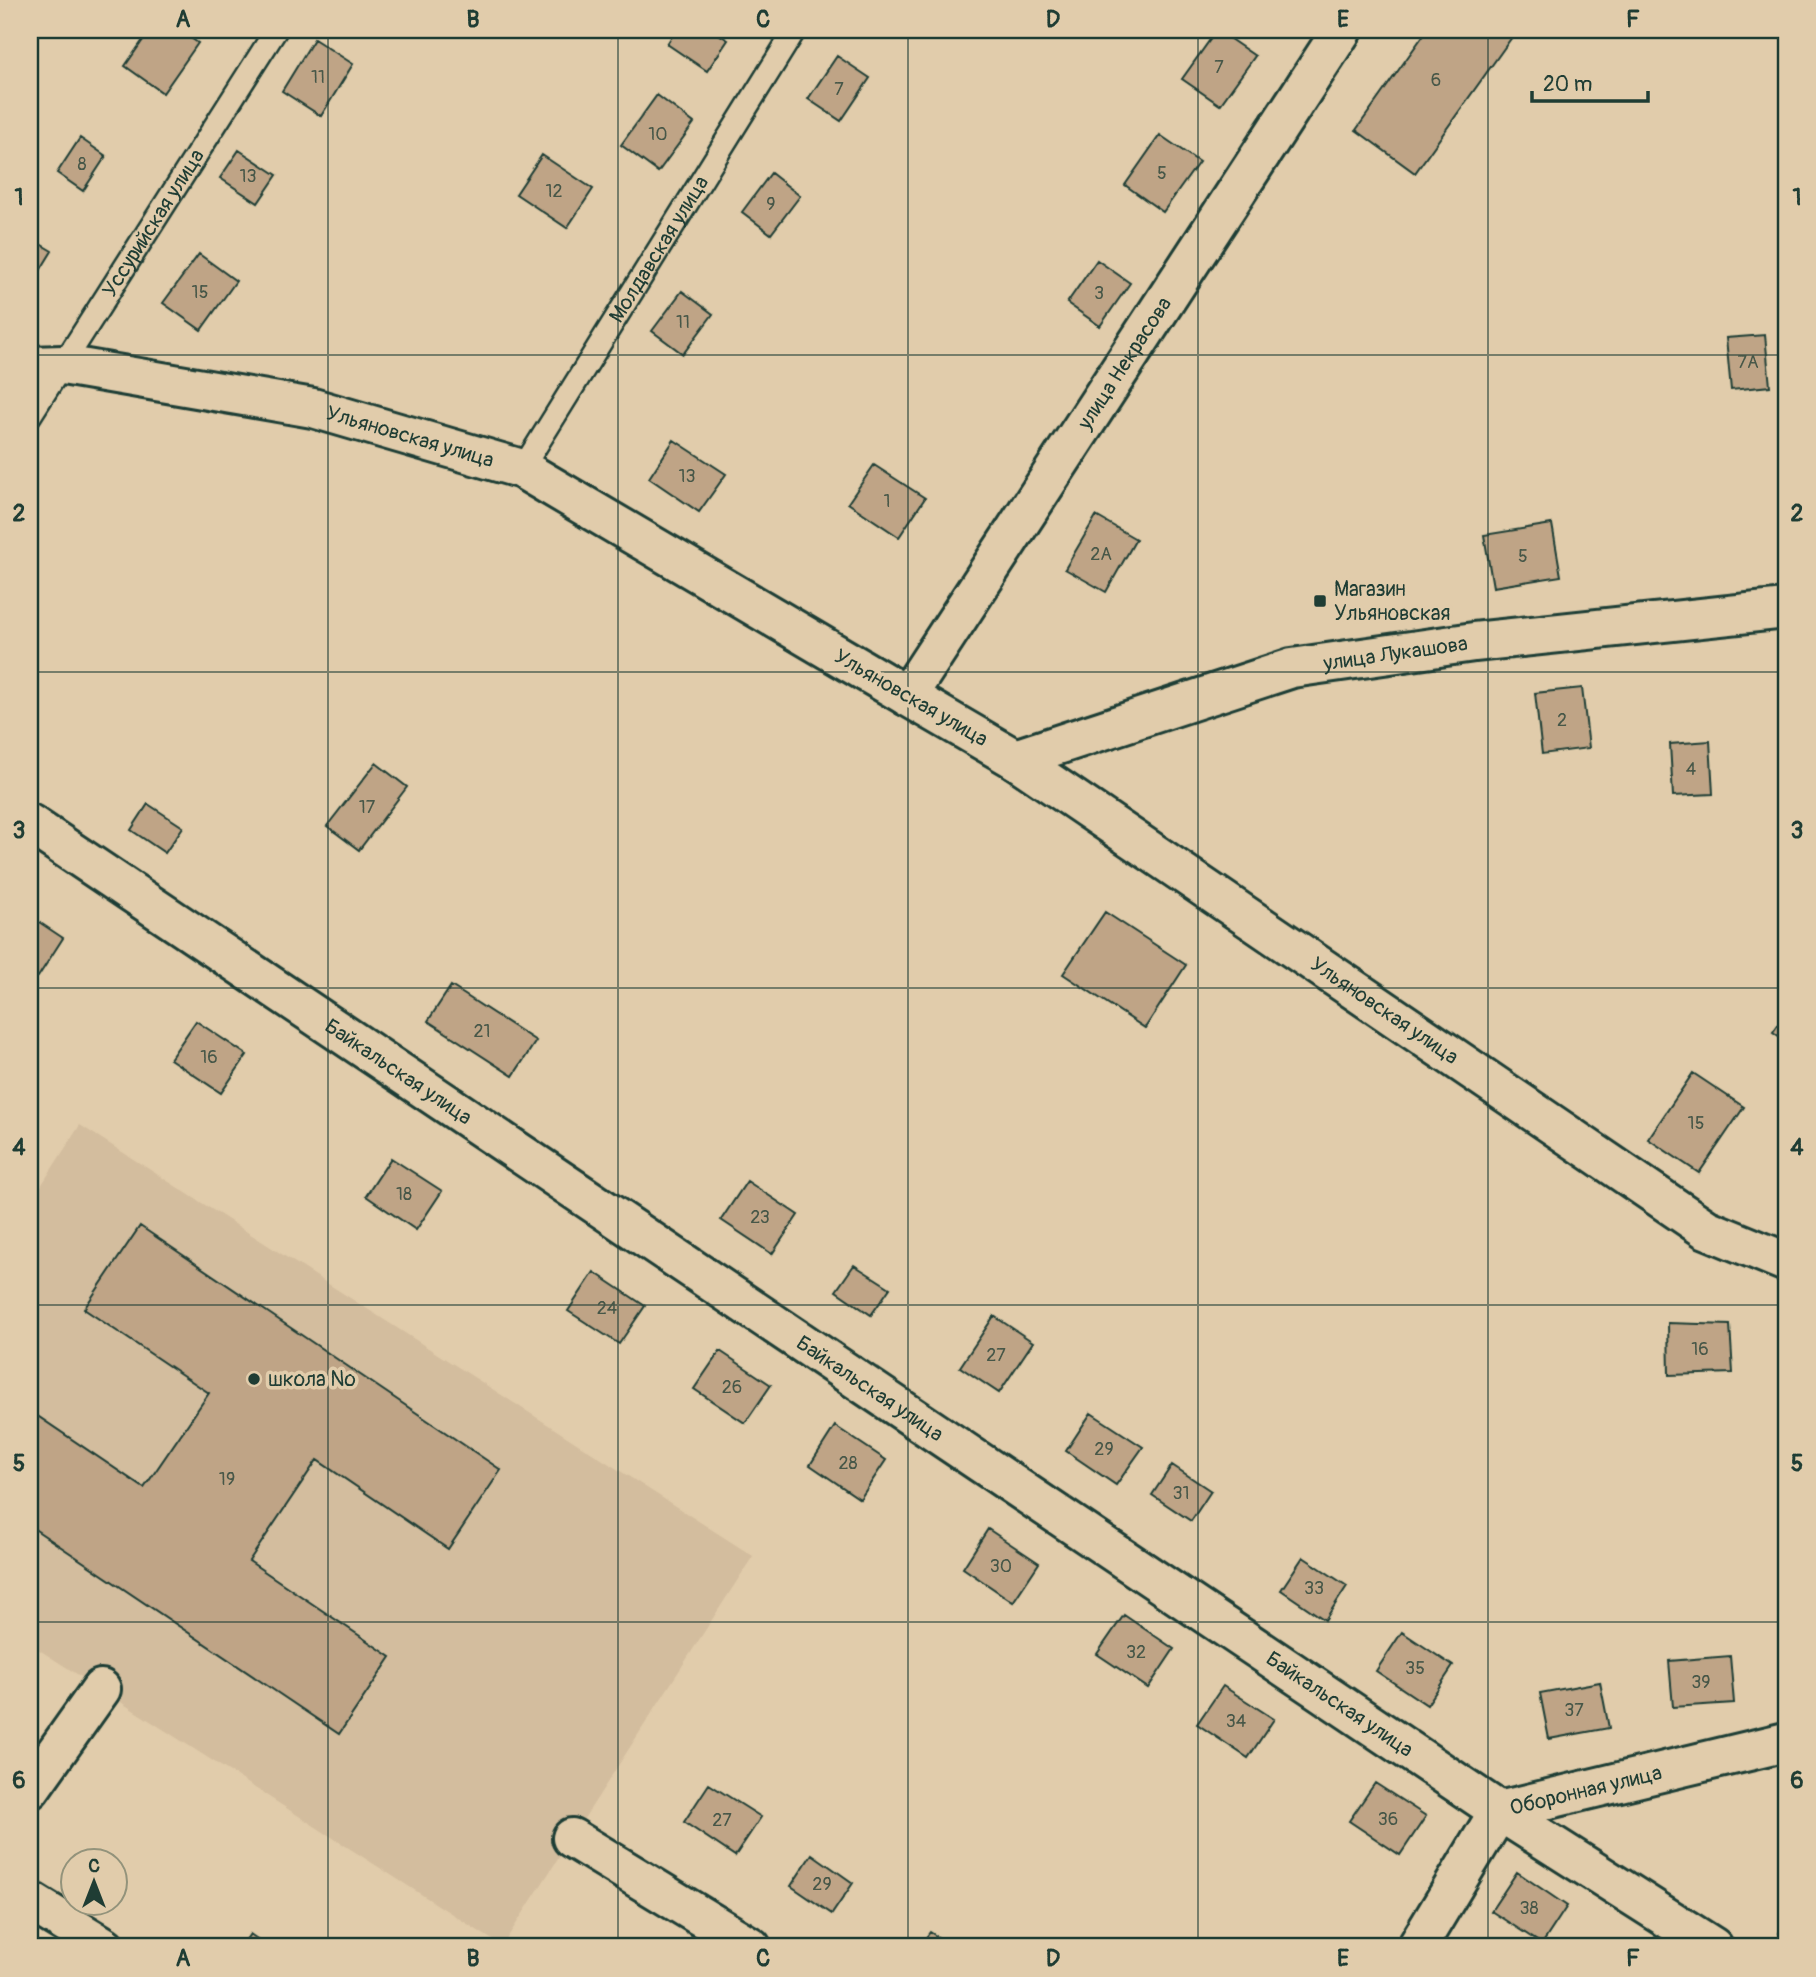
<svg xmlns="http://www.w3.org/2000/svg" width="1816" height="1977" font-family="Pangolin,sans-serif">
<style>
.built{fill:#d3bd9e}
.building{fill:#bfa486;stroke:#1f3d34;stroke-width:2}
.lines{fill:none;stroke-linecap:round;stroke-linejoin:round}
.lane-casing{stroke:#1f3d34;stroke-width:26}
.street-casing{stroke:#1f3d34;stroke-width:44}
.secondary-casing{stroke:#1f3d34;stroke-width:44}
.lane{stroke:#e1ccab;stroke-width:21}
.street{stroke:#e1ccab;stroke-width:38}
.secondary{stroke:#e1ccab;stroke-width:38}
.grid{fill:none;stroke:#1f3d34;stroke-width:2;stroke-opacity:0.55}
.poi-dot{fill:#1f3d34;stroke:#e1ccab;stroke-width:2.5}
.labels{text-anchor:middle;dominant-baseline:central;stroke-width:7;stroke-linejoin:round;paint-order:stroke}
.number-label{font-size:18px;fill:#475748}
.street-label{font-size:21px;fill:#1f3d34;stroke:#e1ccab}
.poi-label{font-size:21px;fill:#1f3d34;stroke:#e1ccab;text-anchor:start}
.neatline{fill:none;stroke:#1f3d34;stroke-width:2.5}
.grid-label{font-size:23px;text-anchor:middle;font-weight:bold;fill:#1f3d34}
</style>
<rect width="100%" height="100%" fill="#e1ccab"/>
<filter id="ink" filterUnits="userSpaceOnUse"><feTurbulence type="fractalNoise" baseFrequency=".0143" numOctaves="2"/><feDisplacementMap in="SourceGraphic" scale="14" xChannelSelector="R" yChannelSelector="G"/><feConvolveMatrix kernelMatrix="1 2 1 2 8 2 1 2 1" color-interpolation-filters="sRGB"/></filter>
<g filter="url(#ink)">
<path class="built" d="M80 1125 753 1556 502 1946 30 1644V1203Z"/>
<path class="building" d="M150 30H179L198 43 163 93 125 66Z
M676 30H712L728 40 707 71 667 44Z
M1217 30 1255 56 1220 105 1182 79Z
M1427 30H1517L1415 173 1356 130Z
M314 39 353 64 321 116 282 91Z
M837 56 870 78 841 121 808 99Z
M657 95 694 123 658 172 621 145Z
M1160 135 1199 162 1163 212 1125 185Z
M80 138 106 156 83 191 57 173Z
M239 150 277 175 258 203 220 178Z
M542 155 593 189 567 228 516 194Z
M771 173 800 196 771 234 742 212Z
M30 238 52 251 30 287Z
M199 254 236 281 201 330 163 303Z
M1097 260 1130 283 1100 326 1067 303Z
M682 291 713 314 683 354 652 331Z
M1765 335 1770 386 1731 390 1726 338Z
M674 440 726 474 699 512 649 478Z
M874 465 925 498 899 537 848 503Z
M1096 516 1136 539 1106 592 1065 569Z
M1552 524 1561 576 1493 587 1484 535Z
M1582 688 1589 748 1542 754 1535 693Z
M1710 741 1713 794 1673 796 1670 744Z
M376 763 407 787 359 850 327 826Z
M148 804 183 827 165 853 131 830Z
M1105 912 1186 965 1145 1028 1063 974Z
M30 916 63 938 38 977 30 972Z
M451 986 536 1041 513 1076 428 1021Z
M1786 1013V1041L1773 1032Z
M196 1021 247 1055 221 1093 170 1059Z
M1693 1073 1744 1107 1699 1173 1648 1139Z
M391 1158 442 1191 416 1230 366 1196Z
M747 1181 798 1215 772 1254 721 1220Z
M140 1226 501 1470 448 1549 317 1460 249 1561 391 1657 339 1734 30 1526V1411L144 1488 209 1393 84 1309Z
M854 1265 890 1288 871 1315 836 1291Z
M594 1272 645 1306 619 1344 568 1311Z
M994 1316 1033 1342 999 1393 960 1367Z
M1668 1323 1730 1325 1733 1373 1669 1375Z
M720 1351 771 1385 745 1423 694 1389Z
M1091 1413 1143 1447 1116 1485 1066 1451Z
M835 1426 886 1460 860 1499 810 1465Z
M1172 1465 1211 1491 1191 1521 1152 1495Z
M988 1529 1039 1563 1013 1602 963 1568Z
M1303 1557 1347 1586 1325 1620 1281 1590Z
M1124 1615 1174 1649 1148 1688 1097 1654Z
M1402 1632 1453 1666 1427 1705 1376 1671Z
M1730 1656 1734 1703 1673 1707 1669 1661Z
M1600 1682 1609 1728 1549 1739 1540 1693Z
M1223 1686 1274 1719 1248 1758 1197 1724Z
M1375 1783 1426 1816 1400 1855 1349 1821Z
M709 1784 761 1817 735 1856 684 1822Z
M812 1854 853 1883 832 1914 791 1886Z
M1517 1872 1567 1906 1542 1944 1491 1911Z
M1786 1922V1938L1779 1933Z
M930 1932 953 1947H919Z
M250 1934 269 1947H241Z"/>
<g class="lines">
<defs>
<g id="lane">
<path id="s1" d="M30 416 276 30"/>
<path id="s2" d="M522 469 795 30"/>
</g>
<g id="street">
<path id="s3" d="M907 696 1015 759 1706 1229 1786 1262"/>
<path id="s4" d="M1015 759 1292 668 1474 642 1786 609"/>
<path id="s5" d="M30 824 1499 1811 1713 1947"/>
<path d="M30 1789 101 1689"/>
<path d="M572 1838 751 1947"/>
<path d="M30 1901 105 1947"/>
<path id="s6" d="M1417 1947 1499 1811 1786 1742"/>
</g>
<g id="secondary">
<path id="s7" d="M30 366 63 365 313 408 522 469 907 696 1342 30"/>
</g>
</defs>
<use href="#lane" class="lane-casing"/>
<use href="#street" class="street-casing"/>
<use href="#secondary" class="secondary-casing"/>
<use href="#lane" class="lane"/>
<use href="#street" class="street"/>
<use href="#secondary" class="secondary"/>
</g>
</g>
<path class="grid" d="M328 30V1947M618 30V1947M908 30V1947M1198 30V1947M1488 30V1947M30 355H1786M30 672H1786M30 988H1786M30 1305H1786M30 1622H1786"/>
<g class="poi-dot">
<rect x="1313" y="594" width="14" height="14" rx="3.5"/>
<circle cx="254" cy="1379" r="7"/>
</g>
<g class="labels">
<g class="number-label">
<text x="1219" y="67">7</text>
<text x="318" y="77">11</text>
<text x="1436" y="80">6</text>
<text x="839" y="89">7</text>
<text x="658" y="134">10</text>
<text x="82" y="164">8</text>
<text x="1162" y="173">5</text>
<text x="248" y="176">13</text>
<text x="554" y="191">12</text>
<text x="771" y="204">9</text>
<text x="200" y="292">15</text>
<text x="1099" y="293">3</text>
<text x="683" y="322">11</text>
<text x="1748" y="362">7А</text>
<text x="687" y="476">13</text>
<text x="887" y="501">1</text>
<text x="1101" y="554">2А</text>
<text x="1523" y="556">5</text>
<text x="1562" y="720">2</text>
<text x="1691" y="769">4</text>
<text x="367" y="807">17</text>
<text x="482" y="1031">21</text>
<text x="209" y="1057">16</text>
<text x="1696" y="1123">15</text>
<text x="404" y="1194">18</text>
<text x="760" y="1217">23</text>
<text x="607" y="1308">24</text>
<text x="1700" y="1349">16</text>
<text x="996" y="1355">27</text>
<text x="732" y="1387">26</text>
<text x="1104" y="1449">29</text>
<text x="848" y="1463">28</text>
<text x="227" y="1479">19</text>
<text x="1181" y="1493">31</text>
<text x="1001" y="1566">30</text>
<text x="1314" y="1588">33</text>
<text x="1136" y="1652">32</text>
<text x="1415" y="1668">35</text>
<text x="1701" y="1682">39</text>
<text x="1574" y="1710">37</text>
<text x="1236" y="1721">34</text>
<text x="1388" y="1819">36</text>
<text x="722" y="1820">27</text>
<text x="822" y="1884">29</text>
<text x="1529" y="1908">38</text>
</g>
<g class="street-label">
<text stroke="none"><textPath href="#s1" startOffset="229">Уссурийская улица</textPath></text>
<text stroke="none"><textPath href="#s2" startOffset="259">Молдавская улица</textPath></text>
<text stroke="none"><textPath href="#s7" startOffset="1349">улица Некрасова</textPath></text>
<text stroke="none"><textPath href="#s7" startOffset="388">Ульяновская улица</textPath></text>
<text stroke="none"><textPath href="#s4" startOffset="396">улица Лукашова</textPath></text>
<text transform="translate(911 698) rotate(30)">Ульяновская улица</text>
<text stroke="none"><textPath href="#s3" startOffset="572">Ульяновская улица</textPath></text>
<text stroke="none"><textPath href="#s5" startOffset="444">Байкальская улица</textPath></text>
<text stroke="none"><textPath href="#s5" startOffset="1012">Байкальская улица</textPath></text>
<text stroke="none"><textPath href="#s5" startOffset="1578">Байкальская улица</textPath></text>
<text stroke="none"><textPath href="#s6" startOffset="248">Оборонная улица</textPath></text>
</g>
<g class="poi-label">
<text x="1334" y="589">Магазин<tspan x="1334" dy="24">Ульяновская</tspan></text>
<text x="268" y="1379">школа №</text>
</g>
</g>
<rect width="1816" height="1977" fill="none" stroke="#e1ccab" stroke-width="77"/>
<g transform="translate(94 1882)"><circle r="33" fill="#e1ccab" stroke="#93937b" stroke-width="2"/>
<path d="M0-5L12 26L0 18L-12 26Z" fill="#1f3d34"/>
<text y="-10" font-size="19" font-weight="bold" text-anchor="middle" fill="#1f3d34">С</text>
</g>
<path d="M1532 91v10h116v-10" fill="none" stroke="#1f3d34" stroke-width="3.5"/>
<text x="1543" y="91" font-size="21" fill="#1f3d34" stroke="#e1ccab" stroke-width="5" paint-order="stroke">20 m</text>
<rect x="38" y="38" width="1740" height="1900" class="neatline"/>
<g class="grid-label">
<text x="183" y="27">A</text>
<text x="473" y="27">B</text>
<text x="763" y="27">C</text>
<text x="1053" y="27">D</text>
<text x="1343" y="27">E</text>
<text x="1633" y="27">F</text>
<text x="19" y="205">1</text>
<text x="1797" y="205">1</text>
<text x="19" y="521">2</text>
<text x="1797" y="521">2</text>
<text x="19" y="838">3</text>
<text x="1797" y="838">3</text>
<text x="19" y="1155">4</text>
<text x="1797" y="1155">4</text>
<text x="19" y="1471">5</text>
<text x="1797" y="1471">5</text>
<text x="19" y="1788">6</text>
<text x="1797" y="1788">6</text>
<text x="183" y="1966">A</text>
<text x="473" y="1966">B</text>
<text x="763" y="1966">C</text>
<text x="1053" y="1966">D</text>
<text x="1343" y="1966">E</text>
<text x="1633" y="1966">F</text>
</g>
</svg>
